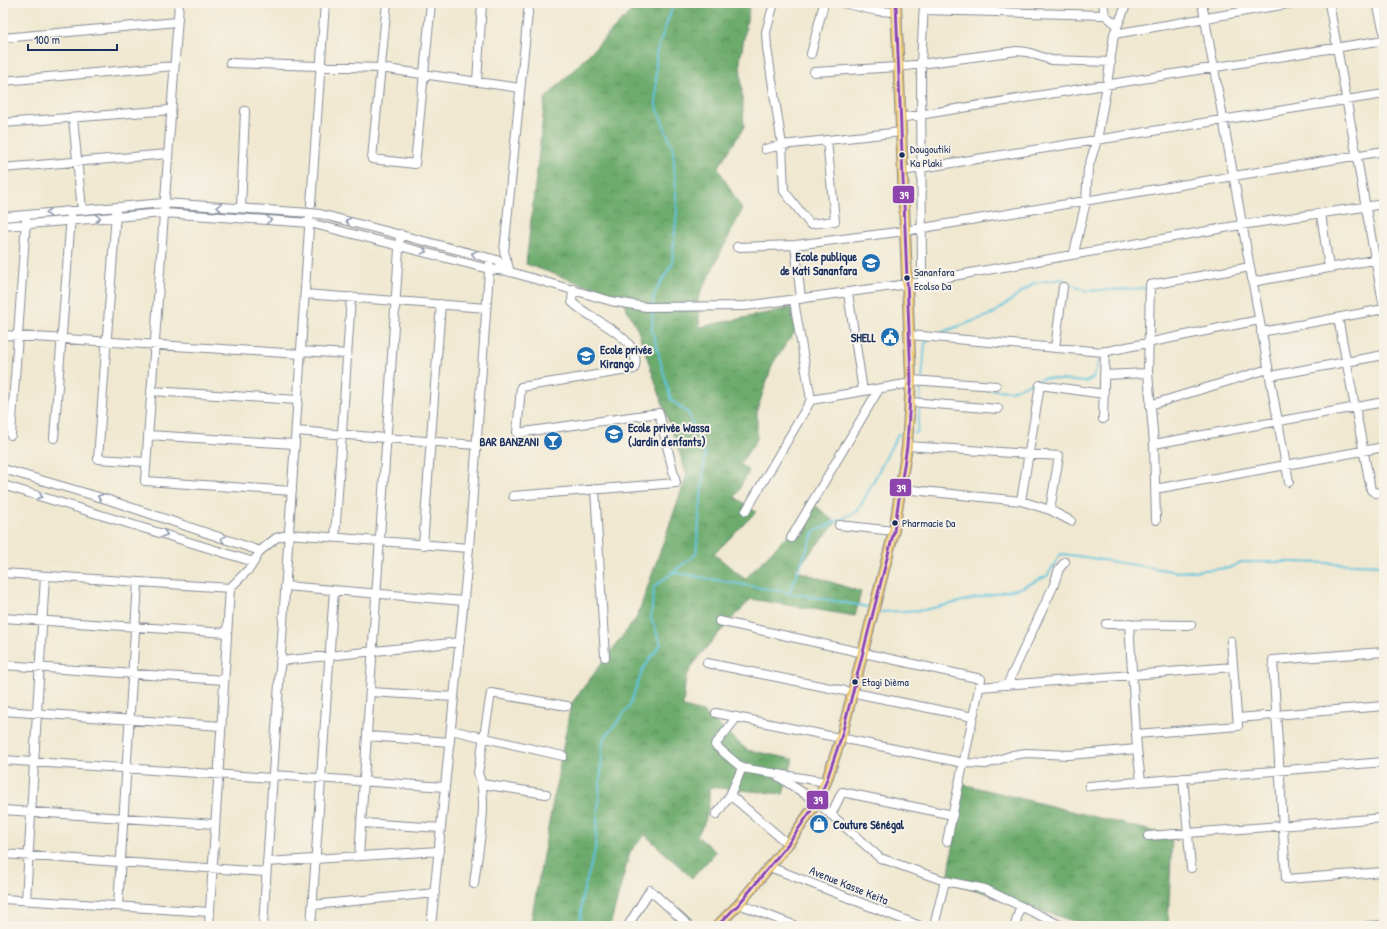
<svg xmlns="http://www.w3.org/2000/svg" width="1387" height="929" font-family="'Patrick Hand',sans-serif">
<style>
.forest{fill:url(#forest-crowns);stroke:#446d66}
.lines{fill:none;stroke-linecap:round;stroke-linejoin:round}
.stream{stroke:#60c4de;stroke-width:2}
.minor-casing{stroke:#868c97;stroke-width:10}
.major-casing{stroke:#868c97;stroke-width:12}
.minor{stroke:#fff;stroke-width:8}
.major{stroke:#edc569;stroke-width:10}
.bus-1-casing{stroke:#f7f3e8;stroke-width:6}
.bus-1{stroke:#8e44ad;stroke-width:3}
.oneway{stroke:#8d97ae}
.bus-dot{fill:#1b2f5e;stroke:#f7f3e8;stroke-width:1.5}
.labels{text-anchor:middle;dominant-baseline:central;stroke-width:4;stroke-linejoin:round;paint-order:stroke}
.bus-label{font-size:11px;fill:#1b2f5e;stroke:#f7f3e8;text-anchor:start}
.poi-label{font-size:12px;font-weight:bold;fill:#1b2f5e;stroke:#f7f3e8;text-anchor:end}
.street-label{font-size:12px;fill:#1b2f5e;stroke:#f7f3e8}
.line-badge{stroke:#f7f3e8;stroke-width:1.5}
.badge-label{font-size:11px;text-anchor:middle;font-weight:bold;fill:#fff}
</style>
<defs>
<pattern id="forest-crowns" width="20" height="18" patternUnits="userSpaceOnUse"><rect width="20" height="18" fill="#6dab6d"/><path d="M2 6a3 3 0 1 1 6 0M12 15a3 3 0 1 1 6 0" fill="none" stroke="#598c5d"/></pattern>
</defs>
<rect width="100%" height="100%" fill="#f7f3e8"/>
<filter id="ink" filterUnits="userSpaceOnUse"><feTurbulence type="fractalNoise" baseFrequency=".025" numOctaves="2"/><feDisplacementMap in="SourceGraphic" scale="8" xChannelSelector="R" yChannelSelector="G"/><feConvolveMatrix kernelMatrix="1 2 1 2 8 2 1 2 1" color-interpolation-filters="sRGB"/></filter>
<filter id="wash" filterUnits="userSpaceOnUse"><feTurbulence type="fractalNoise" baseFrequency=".012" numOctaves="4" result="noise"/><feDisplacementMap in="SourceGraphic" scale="16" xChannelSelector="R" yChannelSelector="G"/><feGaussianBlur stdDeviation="0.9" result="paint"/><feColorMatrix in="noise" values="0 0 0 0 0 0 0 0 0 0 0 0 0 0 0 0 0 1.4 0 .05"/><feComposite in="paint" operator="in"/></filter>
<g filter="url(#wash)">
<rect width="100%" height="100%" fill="#f0e8d0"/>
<path class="forest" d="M635 3H750L740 61 744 127 718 168 742 210 698 298 700 327 796 307 799 326 773 363 757 410V439L740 464 749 471 735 497 756 512 714 554 745 579 816 506 836 523 795 570 861 592 855 616 751 599C736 615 691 660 686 679 684 688 684 698 683 707L703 712 747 750 793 759 783 794 709 787C710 809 708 818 697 836L716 852 692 878 645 835 630 852 610 926H530L571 704 637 617 687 475 637 328 621 298 526 264 545 99 634 8Z
M962 784 1172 836 1168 926H1089L948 881Z"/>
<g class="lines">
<path class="stream" d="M653 304 654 294 672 264 677 210 673 149 656 105V53L674 3
M934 335 993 314 1034 283 1062 279 1085 291 1148 288
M922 379 925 343 929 339
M921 385 1011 391 1044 378 1085 382 1093 378 1099 361
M920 401 921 384
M914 433H917L920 405
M672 572 868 607
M789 593 814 532 858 511 898 434H902
M881 612 924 610 1020 588 1047 576 1061 554 1078 556 1178 572 1229 568 1241 562H1295L1384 565
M580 926 582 897 595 850 603 740 629 707 643 669 661 644 651 618 654 587 696 554 705 454 688 413 671 400 652 330 653 309"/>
</g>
</g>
<g filter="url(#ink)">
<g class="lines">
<defs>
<path id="minor" d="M179 3 145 481 292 491
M387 3 372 159 415 164 431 3
M774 3 766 32 767 48 782 145 784 191 810 224 835 221 827 140
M843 3 877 11 896 12
M1103 3 1105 15
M1202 3 1289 482
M1329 3 1384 308
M1377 3 1384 32
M924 10 1105 15 1117 25
M1114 34 1293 3
M3 38 177 22
M811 54 824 3
M230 63 380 68 520 88
M814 72 898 67 1017 51 1027 52 1051 60 1111 62
M3 81 174 66
M477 82 482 3
M73 118 82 210
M900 118 1384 40
M3 123 171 110
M765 149 782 145 901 132
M3 168 168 154
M902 171 1384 94
M311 204 325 3
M241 208 245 111
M116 213 98 459 146 462
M1321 214 1329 268
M3 217 164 203 310 213 320 214 497 260 507 271
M3 226 164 213 310 223 489 269 507 271 611 301 646 307 745 306 908 284 1241 225 1384 204
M795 245 801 299
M737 247 795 245 905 231 1384 151
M1074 253 1086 201 1088 169 1097 140 1107 85 1114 34 1127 3
M510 272 504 251 529 3
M922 282 921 64 924 3
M1252 282 1384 258
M848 293 863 391
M305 294 486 308
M1338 318 1371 490 1376 493 1384 492
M1261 332 1384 309
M3 335 301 354
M910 335 1103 352 1259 320
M1055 348 1063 287
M301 351 347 354
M1104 375 1148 373
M1270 376 1384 355
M911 380 996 386
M151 391 298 400
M811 400 911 383
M910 402 998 409
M1150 405 1268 369
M1103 419 1105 351
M296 431 476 445
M11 435 26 220
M148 435 295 444
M54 438 71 216
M1154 444 1384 402
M907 446 1059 456 1050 510
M3 469 109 500 260 551
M3 485 254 562
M595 489 605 657
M902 489 1021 501 1050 510 1071 521
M1155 489 1384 447
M513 496 676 483 659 413 517 433 521 387 634 369C646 338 589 320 572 302L573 289
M1021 501 1040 385 1104 394
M746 511 811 400 794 301
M1156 520 1154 444 1148 373 1150 285 1250 267
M839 525 894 531
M335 538 351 297
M791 538 879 389
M423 545 441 304
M3 573 230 588
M285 586 464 601
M3 618 227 633
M719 621 981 679 947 841
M1129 623 1137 749 1141 781
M1106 624 1191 625
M1384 652 1273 660 1286 879 1384 872
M280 661 460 642
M707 663 973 717
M3 665 224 680
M1007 685 1053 587 1059 569 1065 562
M980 687 1233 667
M370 692 454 697
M3 711 221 726
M716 713 964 763 986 764 1013 755 1026 753 1069 755 1137 749
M737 717 715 745 742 768 826 782
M1238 718 1384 706
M451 730 563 756
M1136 734 1238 726 1231 641
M367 736 450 742
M3 760 272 778
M773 773 817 802 880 858 945 881 985 889 1062 926
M273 775 445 787
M1183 778 1191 868
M482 784 546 794
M1089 786 1384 762
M730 795 788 844
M3 810 215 824
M716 815 730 795 742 768
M831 815 842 792 953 815
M362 823 441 828
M1148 836 1384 818
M3 854 266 872
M359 856 400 234
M267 862 439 851
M770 867 920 926
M474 884C477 854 490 800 478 773L491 693 567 706
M3 899 210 912
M26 900 45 576
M739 904 796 926
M313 905 435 893
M118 906 138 582
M209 926 230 588 250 568 260 551 276 538 289 534 469 548
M263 926 310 213
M311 926 334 590
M431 926 469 548 490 258
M630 926 629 924 650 890 689 926
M934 926 945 881
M1015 926 1020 906
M1367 926 1384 925"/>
<path id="major" d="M717 926 739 904 788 844 817 802 826 782 841 738 894 531 907 446 911 380 896 3"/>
</defs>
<use href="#minor" class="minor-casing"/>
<use href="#major" class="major-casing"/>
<use href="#minor" class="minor"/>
<use href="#major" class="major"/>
<defs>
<path id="bus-1" d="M717 926 739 904 788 844 817 802 826 782 841 738 894 531 907 446 911 380 896 3"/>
</defs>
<use href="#bus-1" class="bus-1-casing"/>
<use href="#bus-1" class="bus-1"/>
</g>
<defs><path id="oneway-chevron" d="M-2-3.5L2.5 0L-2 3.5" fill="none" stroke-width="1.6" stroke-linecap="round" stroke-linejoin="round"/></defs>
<g class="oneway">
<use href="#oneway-chevron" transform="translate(219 207) rotate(-176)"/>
<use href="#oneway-chevron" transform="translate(48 213) rotate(175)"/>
<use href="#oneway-chevron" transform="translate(98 218) rotate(-5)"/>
<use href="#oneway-chevron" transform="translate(269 220) rotate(4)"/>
<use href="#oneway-chevron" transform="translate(348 221) rotate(-165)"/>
<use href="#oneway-chevron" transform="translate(424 251) rotate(15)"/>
<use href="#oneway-chevron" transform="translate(474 254) rotate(-165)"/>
<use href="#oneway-chevron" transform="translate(40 496) rotate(17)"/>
<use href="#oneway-chevron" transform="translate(100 497) rotate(-164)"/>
<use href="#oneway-chevron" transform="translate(165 534) rotate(17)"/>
<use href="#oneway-chevron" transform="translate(223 539) rotate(-161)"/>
</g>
</g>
<defs>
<symbol id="school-disc" viewBox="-11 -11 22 22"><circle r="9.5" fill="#1f6fb2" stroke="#f7f3e8"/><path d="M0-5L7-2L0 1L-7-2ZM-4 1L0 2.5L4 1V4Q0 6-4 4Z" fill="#fff"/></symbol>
<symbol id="civic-disc" viewBox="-11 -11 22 22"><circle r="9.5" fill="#1f6fb2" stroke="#f7f3e8"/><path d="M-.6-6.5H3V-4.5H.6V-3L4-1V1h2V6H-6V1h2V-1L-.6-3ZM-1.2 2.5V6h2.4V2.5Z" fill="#fff"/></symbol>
<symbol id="bar-disc" viewBox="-11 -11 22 22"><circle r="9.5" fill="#1f6fb2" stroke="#f7f3e8"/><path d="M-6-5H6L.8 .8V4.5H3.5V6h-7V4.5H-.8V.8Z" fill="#fff"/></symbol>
<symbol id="shop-disc" viewBox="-11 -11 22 22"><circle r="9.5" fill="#1f6fb2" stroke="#f7f3e8"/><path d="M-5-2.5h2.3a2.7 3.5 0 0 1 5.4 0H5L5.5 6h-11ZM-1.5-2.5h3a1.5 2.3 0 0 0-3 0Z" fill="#fff"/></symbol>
</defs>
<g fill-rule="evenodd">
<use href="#school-disc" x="860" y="252" width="22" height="22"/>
<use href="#civic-disc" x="879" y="326" width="22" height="22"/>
<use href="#school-disc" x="575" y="345" width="22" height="22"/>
<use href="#school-disc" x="603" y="423" width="22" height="22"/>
<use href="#bar-disc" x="542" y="430" width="22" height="22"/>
<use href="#shop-disc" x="808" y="813" width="22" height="22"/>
</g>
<g class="bus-dot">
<circle cx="902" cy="155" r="3.5"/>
<circle cx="907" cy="278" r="3.5"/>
<circle cx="895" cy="523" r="3.5"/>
<circle cx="855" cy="682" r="3.5"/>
</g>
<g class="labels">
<g class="bus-label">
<text x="910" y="149">Dougoutiki<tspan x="910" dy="14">Ka Plaki</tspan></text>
<text x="914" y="272">Sananfara<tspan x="914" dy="14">Ecolso Da</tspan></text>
<text x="902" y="523">Pharmacie Da</text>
<text x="862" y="682">Etagi Dièma</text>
</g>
<g class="poi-label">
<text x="857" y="256">Ecole publique<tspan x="857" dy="14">de Kati Sananfara</tspan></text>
<text x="876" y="337">SHELL</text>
<text x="600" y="349" text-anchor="start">Ecole privée<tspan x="600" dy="14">Kirango</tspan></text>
<text x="628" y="427" text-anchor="start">Ecole privée Wassa<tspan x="628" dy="14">(Jardin d'enfants)</tspan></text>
<text x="539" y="441">BAR BANZANI</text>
<text x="833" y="824" text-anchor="start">Couture Sénégal</text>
</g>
<g class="street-label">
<text transform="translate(849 885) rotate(22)">Avenue Kasse Keita</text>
</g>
</g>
<g class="line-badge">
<rect x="892" y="185" width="23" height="19" rx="4" fill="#8e44ad"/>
<rect x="889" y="478" width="23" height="19" rx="4" fill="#8e44ad"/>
<rect x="806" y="790" width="23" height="20" rx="4" fill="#8e44ad"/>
</g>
<g class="badge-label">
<text x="904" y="199">39</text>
<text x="901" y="492">39</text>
<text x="818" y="804">39</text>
</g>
<rect width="1387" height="929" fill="none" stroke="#f7f3e8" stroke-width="16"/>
<path d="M28 44v6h89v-6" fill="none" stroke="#1b2f5e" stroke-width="2"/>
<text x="34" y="44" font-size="12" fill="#1b2f5e" stroke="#f7f3e8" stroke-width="3" paint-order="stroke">100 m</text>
</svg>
